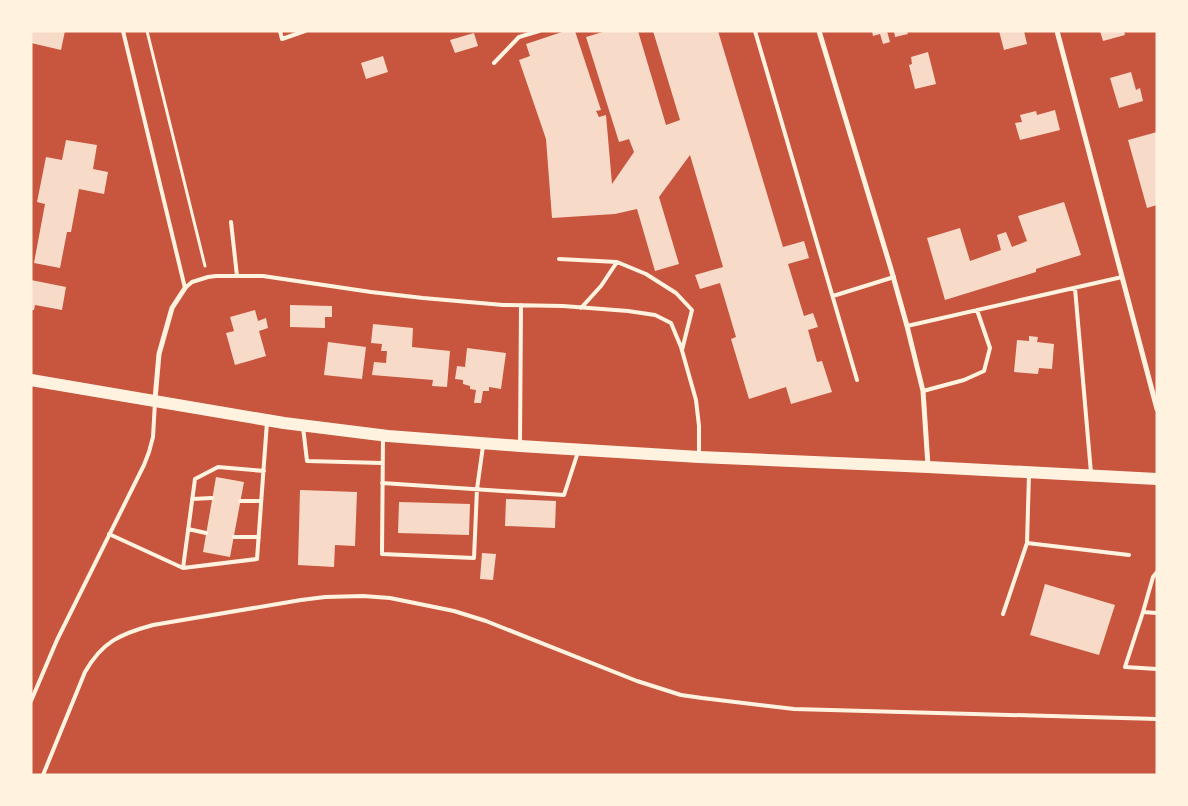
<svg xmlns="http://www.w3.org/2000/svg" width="1188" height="806" font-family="'Fira Sans',sans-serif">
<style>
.building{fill:#f7dbc8}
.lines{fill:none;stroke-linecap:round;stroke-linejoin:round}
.path{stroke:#fff3e0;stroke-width:3}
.service{stroke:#fff3e0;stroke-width:4}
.minor{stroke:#fff3e0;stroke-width:5}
.primary{stroke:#fff3e0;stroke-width:12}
</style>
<rect width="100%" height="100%" fill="#c8553d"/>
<path class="building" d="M31 31H65L61 50 31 43Z
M565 31H575L601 110 596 111 599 117 606 115 612 184 634 152 629 139 619 142 586 37 606 31H638L666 125 680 120 653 31H718L783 247 804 241 809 258 788 264 804 316 813 313 818 327 808 330 817 362 822 361 832 392 791 404 786 387 749 399 731 339 736 337 720 283 700 289 695 275 723 267 690 155 659 197 679 264 655 271 637 209 615 214 552 218 546 139 519 60 530 56 526 44Z
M872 31H887L890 42 883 44 880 34 873 36Z
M894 31H907L908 34 895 37Z
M999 31H1024L1027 44 1004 50Z
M1100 31H1124L1125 35 1103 41Z
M474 33 478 46 455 53 450 40Z
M928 52 936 84 915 89 909 65 912 64 911 57Z
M383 56 388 72 366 79 361 63Z
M1131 72 1136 90 1140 88 1143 101 1119 108 1110 78Z
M1055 110 1060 130 1020 140 1015 123 1022 122 1020 115 1036 111 1037 115Z
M1157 132V205L1147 208 1128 140Z
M66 140 97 145 93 169 108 172 104 194 79 189 71 232H67L60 268 34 263 45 204 37 202 46 157 62 160Z
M1064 202 1081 255 1036 269V272L945 300 927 238 960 228 970 261 1001 250 997 235 1006 232 1012 247 1027 241 1018 216Z
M31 280 66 287 62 310 35 305 34 310H31Z
M290 305 332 306V317H325V328L290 327Z
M255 310 258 321 266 318 268 328 259 331 266 356 235 365 226 333 234 331 230 317Z
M373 324 413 328 412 347 450 351 447 387 432 386 433 380 372 375 374 362 386 363 387 351H381L382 344 371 343Z
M1029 336 1038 337 1037 342 1054 344 1052 369 1039 368 1038 374 1014 372 1017 340 1029 341Z
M328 342 366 347 362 379 324 375Z
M467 348 506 353 501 389 489 387V391H483L481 403H474L476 390 470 389V386L463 384V380L455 379 457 366 465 367Z
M216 477 244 482 230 557 203 552Z
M300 490 357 492 355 546 335 545 334 567 298 565Z
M506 499 556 501 555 528 505 526Z
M399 502 470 504 469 535 398 533Z
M482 553 496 554 493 580 480 579Z
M1045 584 1115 605 1099 655 1030 635Z"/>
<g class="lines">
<path class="path" d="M147 31 205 266"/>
<path class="service" d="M123 31 185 288 192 282 208 277 216 276H263L371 292 423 298 503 305 563 306 628 311 655 315 671 323 681 347 696 400 699 426V454
M280 31 282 39 305 31
M755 31 857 380
M494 63 519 37 539 31
M231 222 237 276
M559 259 617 262 646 274 676 293 692 310 682 350
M1075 288 1091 473
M833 296 894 277
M581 308 601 286 617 262
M907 326 1122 277
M923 391 964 380 984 371 990 348 977 310
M303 427 307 461 382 463
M383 438 382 554 474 558 477 489 483 446
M520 443 521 305
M382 483 564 495 578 452
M192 499 212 498
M240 501H261
M188 529 206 533
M109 534 183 568 257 559 267 422
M234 537H259
M1027 543 1129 555
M183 568 195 479 218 467 264 471
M1157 572 1153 577 1143 612 1157 613
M1143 612 1125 667 1157 669
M1003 614 1027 543 1029 474
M31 701 57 640 144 465 149 452 153 437 155 402
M43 775 85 672C102 642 120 634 153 625L301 600 325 597 363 596 390 598 454 611 486 621 637 681 681 695 702 698 794 709 1157 719"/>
<path class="minor" d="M819 31 891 269 907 326 923 391 928 466
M1057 31 1157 409
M155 399 159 354 172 308 185 288"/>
<path class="primary" d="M31 380 284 423 388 436 520 446 699 457 928 467 1157 479"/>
</g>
<rect width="1188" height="806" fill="none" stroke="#fff3e0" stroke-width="65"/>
</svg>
